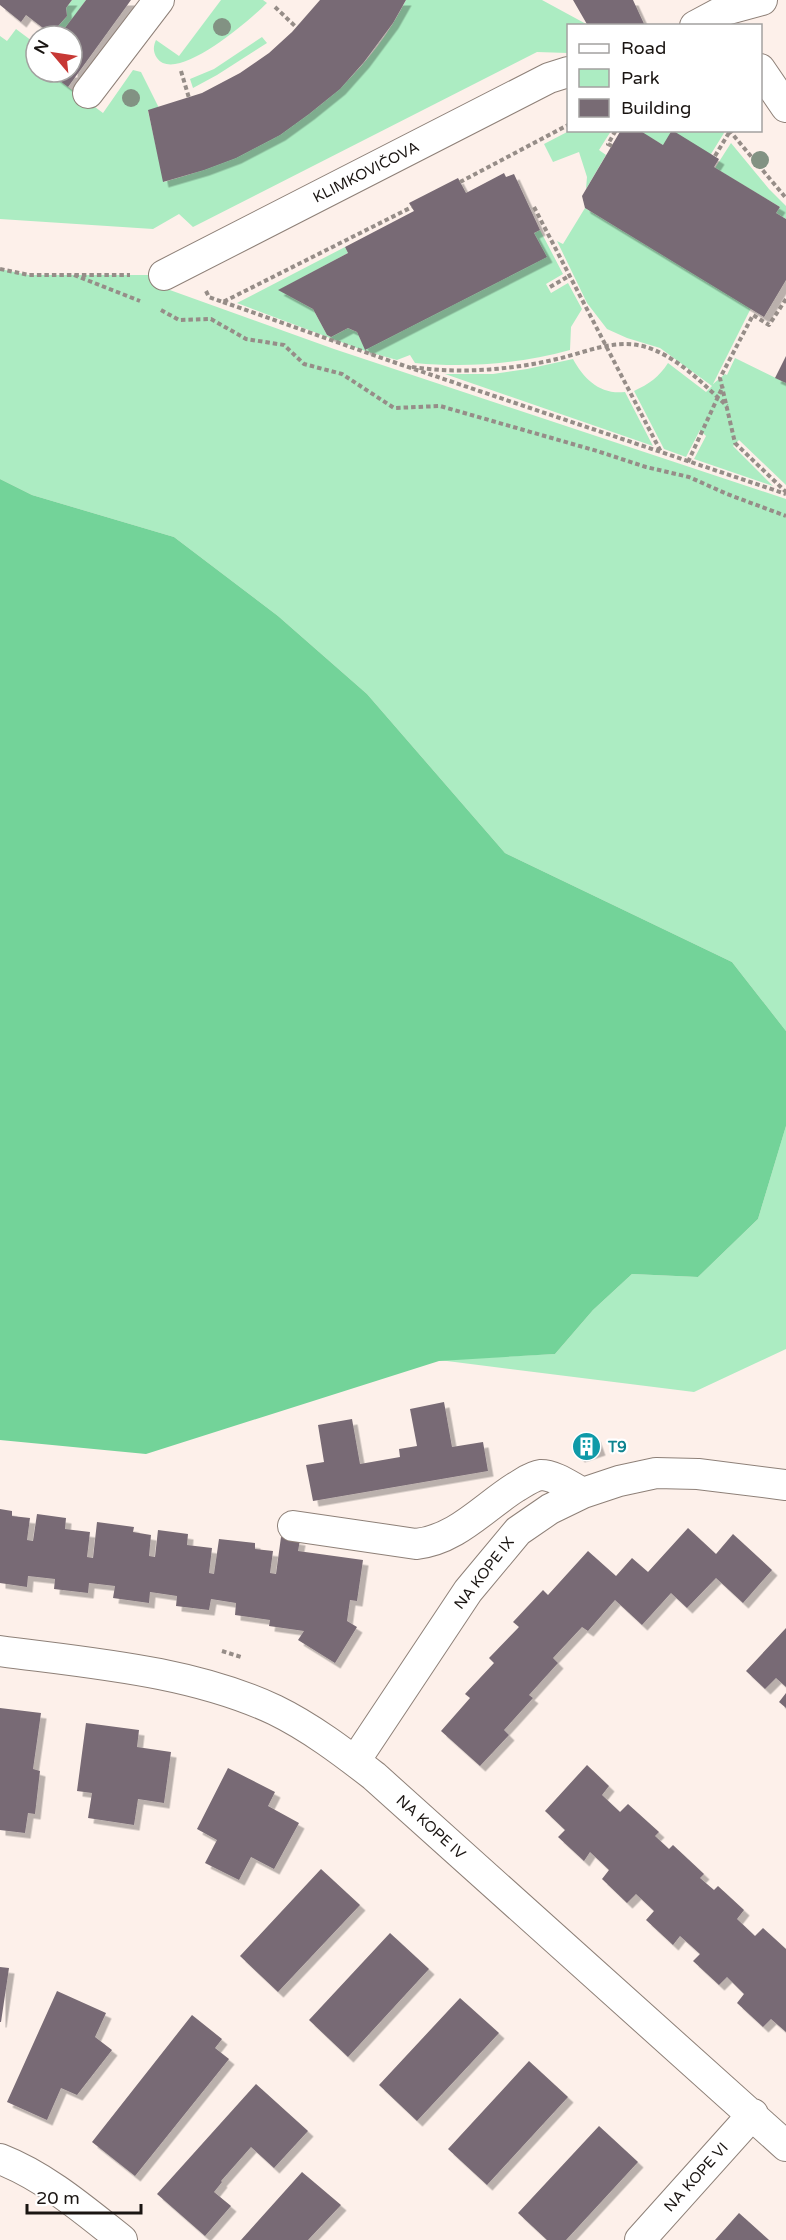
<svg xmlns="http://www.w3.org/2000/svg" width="786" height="2240" font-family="'Varela Round',sans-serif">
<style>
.green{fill:#acecc2}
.forest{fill:#73d399}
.building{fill:#786b74;filter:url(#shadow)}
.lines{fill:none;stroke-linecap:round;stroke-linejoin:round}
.minor-casing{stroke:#8e8078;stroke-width:32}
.path{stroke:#968d88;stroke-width:4;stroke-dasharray:4.5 3;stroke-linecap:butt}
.minor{stroke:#fff;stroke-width:30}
.tree{fill:#829283}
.labels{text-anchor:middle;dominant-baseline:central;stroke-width:4.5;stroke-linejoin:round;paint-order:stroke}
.street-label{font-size:15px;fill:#1a1512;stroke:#fff}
.culture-label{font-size:15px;font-weight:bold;fill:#0d838f;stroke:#fff;text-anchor:start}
</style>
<defs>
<filter id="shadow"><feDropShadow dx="5.5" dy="5.5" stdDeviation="0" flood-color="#0004"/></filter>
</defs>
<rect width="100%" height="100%" fill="#fdf0ea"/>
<path class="green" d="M72 0H86L60 36H52L51 34 67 16 66 8Z
M221 0H263L267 3C251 19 176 85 157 58 153 52 153 47 156 40L179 56Z
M406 0H542L588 25 568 26V53L537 52 193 227 179 214 153 229 0 219V36L7 41 16 29 36 44V72H48L103 113 133 70 141 72 159 108 148 111 164 182C264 155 358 96 406 0Z
M262 37 267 43 217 75 193 88 190 79 214 69Z
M722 130 724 133 711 154 663 145 639 131Z
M569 131H611L599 150 606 155 586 189 587 177 579 152 553 162 544 144Z
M731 143 769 189 786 206V219L776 213 780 207 715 168Z
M585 208 751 308 713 384 725 374 727 375 735 358 786 383V485L739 440 733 446 773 486 694 459 706 436 700 430 686 457 664 449 634 391C649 384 659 377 668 363L706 392 712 386 660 348 627 338 607 329 587 303 557 241 563 244Z
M540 230 563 274 546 284 551 293 568 283 582 309 571 327 570 350C519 364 467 368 415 363L410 355 397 360 365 351 237 303 345 247 348 253 279 290 313 309 327 335 331 337 348 328 357 332 365 349 546 256 534 233Z
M0 269 29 275H164L167 289 334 349 786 499V1031L732 962 505 853 367 694 278 616 174 537 32 495 0 479Z
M573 359C584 379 600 395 625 392L653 446 445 374H493L527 369Z
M786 1126V1349L694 1392 439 1360 555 1354 593 1310 632 1274 698 1277 758 1219Z"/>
<path class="forest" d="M0 479 32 495 174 537 278 616 367 694 505 853 732 962 786 1031V1126L758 1219 698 1277 632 1274 593 1310 555 1354 439 1361 146 1454 0 1440Z"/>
<path class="building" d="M0 0H72L66 8 67 16 51 34 26 15 21 22 0 5Z
M86 0H131L68 87 48 72H72V36H59Z
M320 0H406L393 23 364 62 340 89 309 114 280 135 236 158 204 170 163 182 148 110 202 93 240 73 269 53 292 32Z
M573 0H633L645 26H588Z
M621 130H639L663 145 672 130 719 159 714 167 780 207 776 213 786 219V280L764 317 585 208 582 196Z
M504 173 506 177 514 174 540 230 534 233 547 257 365 350 357 332 348 328 331 337 327 335 313 309 278 290 348 253 345 247 414 211 409 203 458 178 466 193Z
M786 356V383L775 378Z
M444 1402 452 1447 483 1442 488 1471 313 1501 306 1465 324 1462 318 1425 352 1419 360 1464 400 1457 399 1449 417 1446 410 1409Z
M595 1436 600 1450 579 1457 574 1443Z
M0 1509 12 1511V1516L30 1518 27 1540 33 1541 37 1514 66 1518 65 1529 90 1532 87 1557 93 1558 97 1522 134 1527 133 1532 151 1535 149 1556 155 1557 158 1530 188 1534 187 1545 212 1548 209 1573 214 1574 219 1539 255 1543V1549L273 1551 270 1573 276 1574 281 1537 300 1540 298 1551 363 1560 357 1601 350 1600 347 1621 357 1627 335 1663 298 1640 304 1631 269 1626 270 1620 235 1615 236 1603 211 1599 209 1610 176 1606 177 1596 150 1592 149 1603 113 1598 115 1586 89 1583 88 1593 54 1589 55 1579 28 1576 27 1587 0 1583Z
M688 1528 716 1554 733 1534 772 1570 743 1603 716 1578 687 1608 671 1593 642 1625 615 1600 588 1631 582 1627 553 1658 558 1663 529 1695 533 1698 504 1730 509 1735 480 1766 441 1731 470 1698 465 1694 494 1663 489 1658 519 1627 513 1622 543 1590 548 1595 588 1551 616 1576 632 1558 648 1572Z
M786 1628V1687L776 1678 765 1689 746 1671Z
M786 1693V1708L779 1702Z
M0 1708 41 1713 33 1769 40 1771 35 1814 28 1813 25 1833 0 1830Z
M86 1723 139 1730 137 1747 171 1752 164 1803 138 1799 134 1825 88 1818 92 1793 77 1791Z
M587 1765 609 1786 602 1795 620 1812 628 1804 659 1832 655 1836 669 1849 673 1845 704 1874 700 1878 714 1890 718 1886 744 1910 737 1919 755 1936 763 1928 786 1949V2032L771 2019 763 2027 737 2003 744 1994 727 1977 719 1985 693 1961 700 1954 680 1936 673 1945 646 1920 654 1911 636 1894 627 1903 602 1879 609 1870 590 1852 584 1861 558 1837 565 1830 545 1811Z
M228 1768 275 1792 268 1806 299 1823 274 1869 251 1857 239 1880 205 1863 217 1840 197 1829Z
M321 1869 360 1905 278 1992 240 1956Z
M390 1933 429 1969 348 2057 309 2020Z
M0 1967 9 1968 1 2022H0Z
M57 1991 106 2013 95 2037 112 2050 77 2095 61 2088 47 2120 7 2102Z
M460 1998 499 2033 417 2121 379 2085Z
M192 2015 222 2039 215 2048 229 2059 135 2176 92 2142Z
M529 2061 568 2097 487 2185 448 2149Z
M256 2084 308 2131 274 2168 251 2147 221 2181 222 2182 214 2192 231 2206 205 2236 157 2194Z
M599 2126 638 2162 566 2240H547L518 2213Z
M302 2172 341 2205 308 2240H241Z
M739 2213 769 2240H715Z"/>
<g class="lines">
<defs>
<path id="minor" d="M695 26 725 10 762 0
M760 69 786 107
M88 93 159 0
M164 275 549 78 568 72
M293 1526 416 1544C456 1540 484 1507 516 1487 523 1483 532 1476 541 1475 555 1475 571 1487 583 1493
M0 1651C91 1663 192 1671 275 1710 310 1727 343 1752 374 1776L786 2146
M355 1761 468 1591 518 1531 550 1509 583 1493 619 1481 656 1473 698 1474 786 1485
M0 2159C46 2177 84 2210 122 2240
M640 2240 753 2114"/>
</defs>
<use href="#minor" class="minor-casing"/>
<path class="path" d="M275 7 296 27
M181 71 189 98
M729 130 786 198
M612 146 608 144 616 130
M715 156 730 131
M460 182 568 125
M534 207 661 452
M0 269 29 275H130
M74 275 140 301
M550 287 569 276
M206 291 209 297 223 302 412 207
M786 299 769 325 753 315 720 378 735 443 786 492
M223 302 402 365 786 494
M161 310 179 320 211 319 246 339 284 345 304 364 342 374 394 408 440 406 597 451 646 467 689 477 727 494 786 516
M412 367C460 374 510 370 557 359 587 352 616 338 646 347 678 357 703 384 727 406
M688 462 723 386
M222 1651 241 1657"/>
<use href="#minor" class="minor"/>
</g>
<g class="tree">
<circle cx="222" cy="27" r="9"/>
<circle cx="131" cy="98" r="9"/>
<circle cx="760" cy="160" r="9"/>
</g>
<defs>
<symbol id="building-disc" viewBox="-11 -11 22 22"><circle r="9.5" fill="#0f9aa8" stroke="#fff"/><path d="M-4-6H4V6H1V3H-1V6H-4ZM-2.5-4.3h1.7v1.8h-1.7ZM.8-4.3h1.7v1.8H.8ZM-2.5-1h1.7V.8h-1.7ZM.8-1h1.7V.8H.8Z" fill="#fff"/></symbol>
</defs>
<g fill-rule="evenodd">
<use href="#building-disc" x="570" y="1430" width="33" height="33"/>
</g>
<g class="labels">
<g class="street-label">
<text transform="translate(366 172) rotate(-27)">KLIMKOVIČOVA</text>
<text transform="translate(484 1573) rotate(-52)">NA KOPE IX</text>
<text transform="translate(431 1827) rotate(42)">NA KOPE IV</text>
<text transform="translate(696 2177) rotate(-48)">NA KOPE VI</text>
</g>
<g class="culture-label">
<text x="608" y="1447">T9</text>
</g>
</g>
<rect x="567" y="24" width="195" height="108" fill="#ffffff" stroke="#a3a1a0" stroke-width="1.5"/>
<rect x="579" y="44" width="30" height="9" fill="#ffffff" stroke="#a3a1a0" stroke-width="1.5"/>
<text x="621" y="54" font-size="18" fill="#1a1512">Road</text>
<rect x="579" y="69" width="30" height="18" fill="#acecc2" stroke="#a3a1a0" stroke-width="1.5"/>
<text x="621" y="84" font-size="18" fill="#1a1512">Park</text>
<rect x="579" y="99" width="30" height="18" fill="#786b74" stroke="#a3a1a0" stroke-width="1.5"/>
<text x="621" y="114" font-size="18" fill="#1a1512">Building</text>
<g transform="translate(54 54) rotate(299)"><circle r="28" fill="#ffffff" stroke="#a3a1a0" stroke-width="1.5"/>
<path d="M0-4.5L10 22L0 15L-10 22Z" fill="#c73835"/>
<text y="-9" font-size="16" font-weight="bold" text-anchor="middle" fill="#1a1512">N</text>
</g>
<path d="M27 2204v9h114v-9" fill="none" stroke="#1a1512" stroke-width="3"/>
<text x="36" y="2204" font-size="18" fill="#1a1512" stroke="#ffffff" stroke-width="4.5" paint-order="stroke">20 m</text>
</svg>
